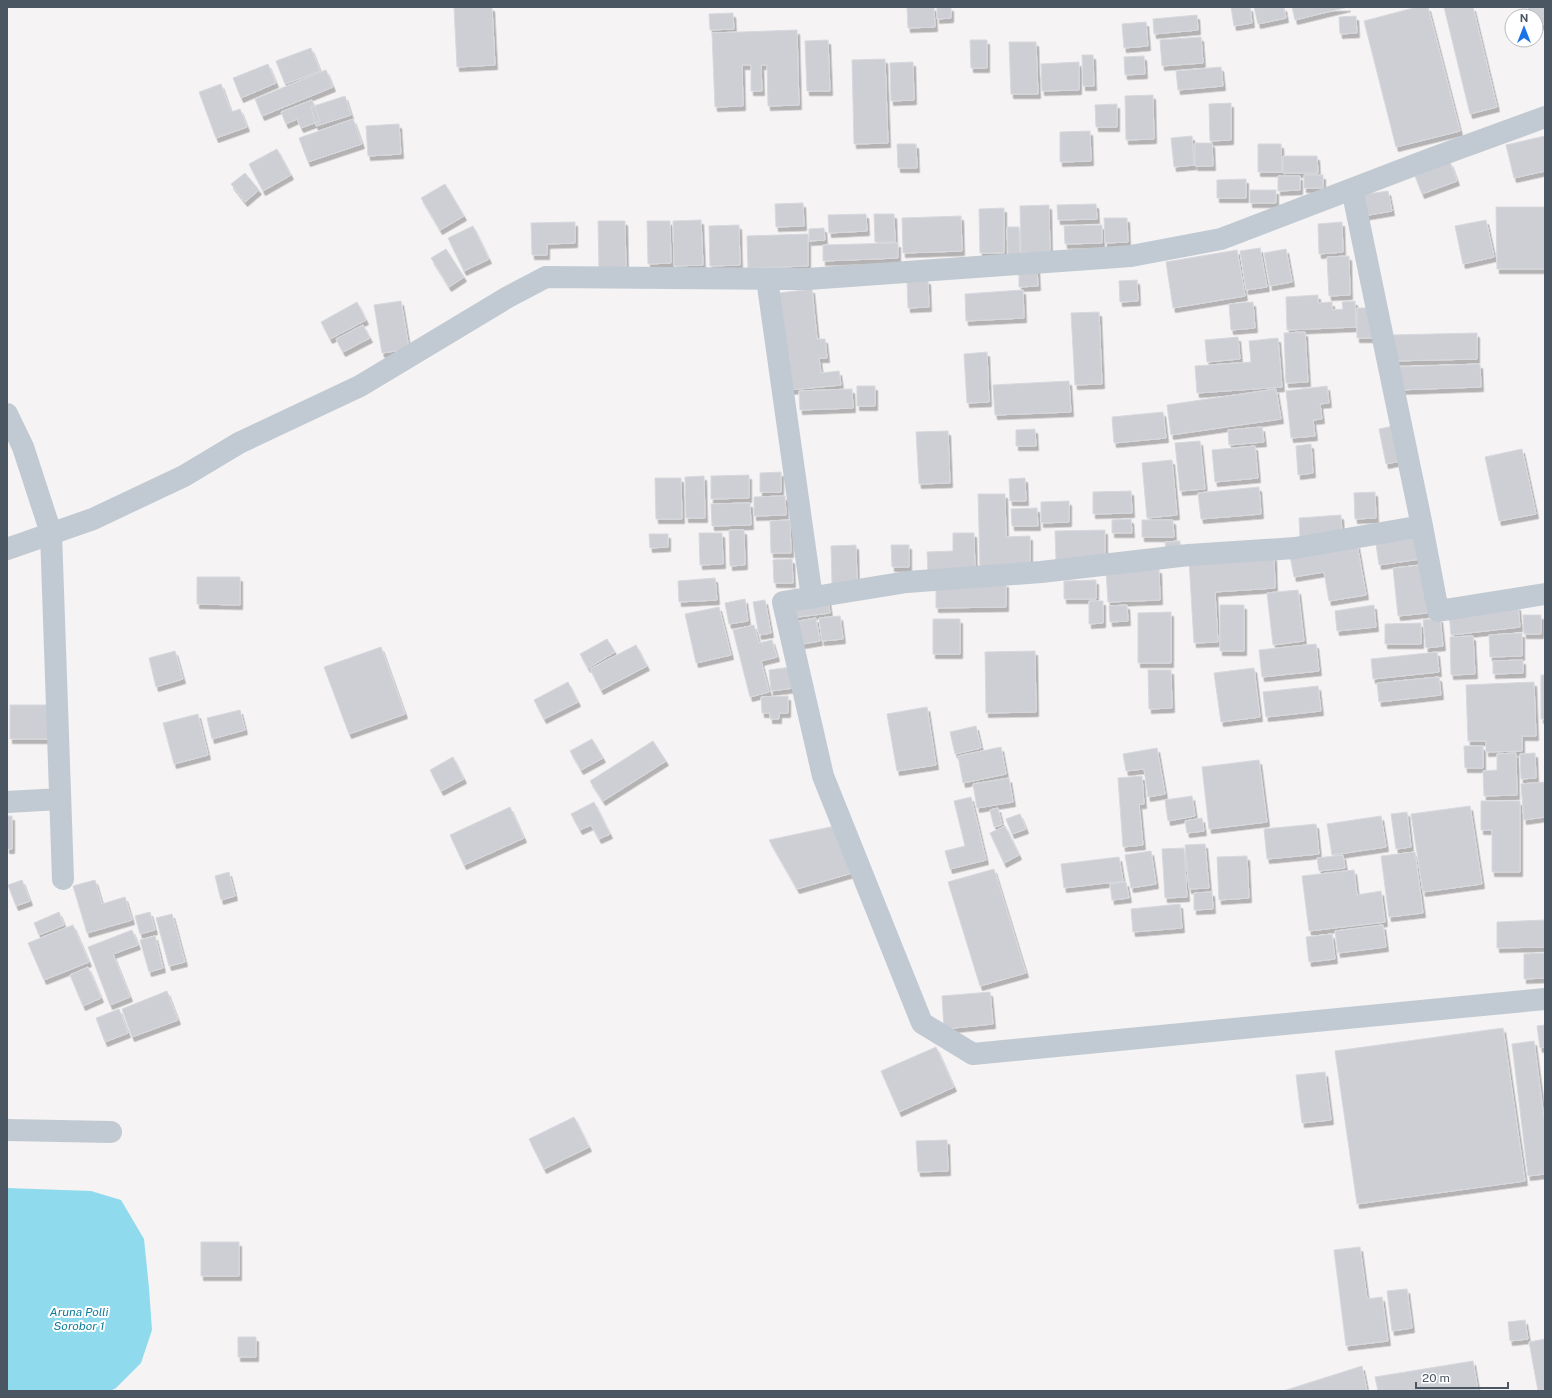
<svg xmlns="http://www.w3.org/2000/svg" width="1552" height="1398" font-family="'Public Sans',sans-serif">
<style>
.water{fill:#90daee}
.building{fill:#cdcfd5;stroke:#d7d9de;filter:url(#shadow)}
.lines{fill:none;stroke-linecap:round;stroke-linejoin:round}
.minor{stroke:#c1cad2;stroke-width:22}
.labels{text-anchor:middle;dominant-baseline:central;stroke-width:4;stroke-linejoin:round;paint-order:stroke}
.water-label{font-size:12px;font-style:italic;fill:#0c7c9b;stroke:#fff}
</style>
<defs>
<filter id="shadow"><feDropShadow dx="2.5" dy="4.5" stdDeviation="0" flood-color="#0004"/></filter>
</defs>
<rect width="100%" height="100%" fill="#f5f3f3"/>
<path class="water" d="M7 1188 91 1191 121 1200 144 1239 149 1288 152 1330 141 1363 116 1388 110 1391H7Z"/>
<path class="building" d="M454 7H492L495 65 457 67Z
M907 7H934L935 27 908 28Z
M937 7H951V18L937 19Z
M1231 7H1250L1252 23 1234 26Z
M1254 7H1284L1286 18 1258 24Z
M1292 7H1348L1295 20Z
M1417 7H1428L1460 131 1396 147 1364 21Z
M1444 7H1473L1497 107 1470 114Z
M1528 7H1545V24L1536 26V16H1531Z
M733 13 734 29 710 30 709 14Z
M1197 15 1198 30 1154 34 1153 19Z
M1356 16 1357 33 1340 34 1339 17Z
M1146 22 1148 46 1124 48 1122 24Z
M797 30 799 105 768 106 767 65H761L762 91H751V65H742L743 106 715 107 712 33Z
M1201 37 1203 63 1162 66 1160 40Z
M828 40 830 91H807L805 41Z
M970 40H987V68H971Z
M1009 42H1036L1038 94H1011Z
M311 48 320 71 285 84 276 61Z
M1082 55H1093L1094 86H1083Z
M1144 56 1145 74 1125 75 1124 57Z
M885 59 888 143 854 144 852 60Z
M913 62 914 100 891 101 890 63Z
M1079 62V90L1042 91 1041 64Z
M268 64 276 83 241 98 233 78Z
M1221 67 1223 86 1178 90 1176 71Z
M326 70 333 87 262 116 255 99Z
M221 84 231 112 240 109 247 127 216 138 199 92Z
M1153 95 1154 139 1126 140 1125 96Z
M345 96 351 115 316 126 311 107Z
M312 100 320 121 301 128 297 119 286 124 281 112Z
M1231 103V140L1210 141 1209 104Z
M1117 104V127H1096L1095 105Z
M353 119 362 144 308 162 299 138Z
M399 124 401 154 368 156 366 126Z
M1090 131 1091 161 1060 162V132Z
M1192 136 1194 165 1174 167 1171 138Z
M1545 136V171L1514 178 1506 145Z
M1195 143H1212L1213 166H1195Z
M897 144H916L917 168H898Z
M1258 144H1281L1282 172H1258Z
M277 149 291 175 263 191 249 164Z
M1283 156H1317L1318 173H1283Z
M1450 162 1457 181 1422 194 1415 176Z
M245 173 259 190 245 202 231 184Z
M1304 175H1323V188H1304Z
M1278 176H1300V190L1278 191Z
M1246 179V198H1217V180Z
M445 184 464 216 440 230 421 198Z
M1250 190H1276V203H1250Z
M1388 191 1392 211 1363 216 1360 195Z
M803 203 804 226 776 227 775 204Z
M1096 204 1097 219 1058 220 1057 205Z
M1049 205 1050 252 1021 253 1020 206Z
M1496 207H1545V269H1497Z
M1004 208V253H980L979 209Z
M866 214 867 231 829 233 828 215Z
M874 214H894L895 242H875Z
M961 216 962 251 903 253 902 218Z
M1104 218H1127L1128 242 1105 243Z
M701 220 703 265 674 266 673 221Z
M1486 220 1494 257 1463 264 1455 226Z
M598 221H625L626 271H599Z
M647 221H670L671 263 648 264Z
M575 222V243L547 244V255H532L531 223Z
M1342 222 1343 252 1319 254 1318 224Z
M739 225 740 265 710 266 709 226Z
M1102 225V243L1065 244 1064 226Z
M473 226 489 259 464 271 448 238Z
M1007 227H1019L1020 256H1008Z
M824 228 825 240 809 241V229Z
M808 234V266L748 268 747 236Z
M898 243V258L823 261V245Z
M1260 248 1267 287 1246 290 1240 251Z
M446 249 464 277 449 287 431 258Z
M1286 249 1292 282 1270 286 1264 253Z
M1237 250 1245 296 1173 308 1166 262Z
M1349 256 1350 295 1329 296 1327 257Z
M1037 267 1038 286 1019 287V268Z
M928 280 929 307 908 308 907 281Z
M1137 280 1138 301 1120 302 1119 281Z
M812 289 817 339H825L827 358H819L821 373 839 371 841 385 789 390 779 293Z
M1023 290 1024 318 966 321 965 294Z
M1318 295V303L1332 302V310L1343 309 1342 302 1355 301 1356 327 1287 330 1286 297Z
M401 301 409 349 382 353 374 305Z
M357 302 366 320 330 339 321 322Z
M1253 302 1255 328 1231 330 1229 304Z
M1357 308H1373V338H1357Z
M1099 312 1102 384 1075 385 1071 313Z
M363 325 370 338 343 352 336 339Z
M1305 332 1308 382 1286 383 1284 333Z
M1477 333V359L1391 361V335Z
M1238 337 1240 359 1207 362 1205 340Z
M1278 338 1282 387 1197 393 1195 366 1251 362 1249 341Z
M987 352 989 402 967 403 964 354Z
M1480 364 1481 387 1397 390V367Z
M1069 381 1071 412 995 415 993 385Z
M857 386H875V406H857Z
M1327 386 1329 403 1320 404 1322 419 1313 420 1315 436 1291 438 1286 391Z
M852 389 853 408 800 410 799 391Z
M1276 389 1281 419 1171 435 1167 405Z
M1163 412 1166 438 1114 443 1112 417Z
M1398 425 1405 460 1386 464 1379 429Z
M1262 427 1264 442 1229 445 1228 430Z
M1035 429 1036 446H1016V430Z
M948 431 950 483 919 484 916 432Z
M1200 441 1205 489 1180 491 1175 443Z
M1311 444 1313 473 1298 475 1296 446Z
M1255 446 1258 478 1215 482 1212 450Z
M1522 449 1536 514 1499 521 1485 457Z
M1172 460 1177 515 1147 518 1142 463Z
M781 472V492H760V473Z
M749 475V498L711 499V476Z
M704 476 705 518H686L685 477Z
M655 478H681L682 519H656Z
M1025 478 1026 501H1010L1009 479Z
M1259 487 1261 514 1201 519 1198 493Z
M1131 491 1132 513 1093 514V492Z
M1375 492 1376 518 1355 519 1354 493Z
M978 494H1005L1006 537 1030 536V567L980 568Z
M785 496 786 515 754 516V497Z
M1069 501V522L1041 523V502Z
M750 503 751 525 712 526 711 504Z
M1037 508 1038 526H1012L1011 509Z
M1341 515 1342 535 1300 538 1299 518Z
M1131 519 1132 533H1112V520Z
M790 520 791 553H771L770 521Z
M1142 520H1173L1174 537H1142Z
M729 530H744L745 565 730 566Z
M1105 530V560L1056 561 1055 531Z
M1417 531 1421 559 1379 565 1375 537Z
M699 533H722L723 564 700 565Z
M953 533H974L975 572 928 573 927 552 953 551Z
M649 534H668V547L650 548Z
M1180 541V553H1166L1165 542Z
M1357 544 1366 595 1329 601 1324 572 1294 577 1290 556Z
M856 545 857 583 832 584 831 546Z
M891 545H909V567H892Z
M1274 556 1275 588 1215 592 1218 642 1194 643 1189 561Z
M792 559 793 583H774L773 560Z
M1422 565 1427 613 1398 616 1393 568Z
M1159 569 1160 600 1108 602 1106 571Z
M197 577H240V605L197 604Z
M715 578 717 600 679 602 678 581Z
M1096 580V599H1064V581Z
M1006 583V607L936 608V584Z
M1298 590 1304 641 1273 645 1267 593Z
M745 599 748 621 729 624 725 603Z
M828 599 830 613 790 618 788 604Z
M765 600 771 633 759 635 753 602Z
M1089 601H1103V623L1089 624Z
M1127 605 1128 621 1110 622 1109 606Z
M1220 605H1244V651H1220Z
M1374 605 1376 627 1337 631 1335 611Z
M1518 606 1520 627 1451 635 1449 613Z
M719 607 731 655 696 663 685 614Z
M1171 612V663H1138V613Z
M1523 615H1541V634H1524Z
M840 616 843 639 822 641 819 618Z
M816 618 820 641 797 645 793 622Z
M1440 618 1443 646 1426 648 1423 620Z
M933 619H960V654H933Z
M1421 623V644H1385V624Z
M754 625 759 643 772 640 777 657 761 661 769 692 750 697 733 630Z
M1522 633V656L1490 657 1489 635Z
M1473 636 1475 674 1451 675 1450 637Z
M607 639 615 652 588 668 580 654Z
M1316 644 1319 671 1262 677 1259 650Z
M636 645 647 666 601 690 590 669Z
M381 647 405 714 349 734 324 667Z
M175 651 183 679 156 687 149 658Z
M1035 651 1036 712 986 713 985 652Z
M1437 652 1439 672 1373 679 1371 659Z
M1523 660V673L1493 674V661Z
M792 667 794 688 771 691 769 670Z
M1254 668 1260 717 1221 722 1214 673Z
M1148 670H1171L1172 708 1149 709Z
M1541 675H1545V719H1541Z
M1439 677 1441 695 1379 702 1377 683Z
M568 682 578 702 544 719 534 700Z
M1534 682 1536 736H1522V751L1486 752V741H1468L1466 685Z
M1318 686 1321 711 1266 717 1263 692Z
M788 696V713H779V719H770V713H762L761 697Z
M10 705H51V739H10Z
M927 707 936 765 897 771 887 714Z
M240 710 245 730 212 739 207 718Z
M198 714 208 755 174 764 163 723Z
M976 726 981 748 955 754 950 732Z
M592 739 603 758 581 770 570 751Z
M653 741 666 761 603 801 590 781Z
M1464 746H1483V768H1465Z
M1001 747 1006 774 963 783 958 756Z
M1157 748 1165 794 1148 797 1144 769 1126 771 1123 754Z
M1516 753 1517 795 1484 796 1483 771 1497 770V754Z
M1535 753 1536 778 1521 779 1520 754Z
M453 757 464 779 441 791 430 770Z
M1259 760 1267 822 1209 829 1202 767Z
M1142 776 1144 804H1139L1143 845 1123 847 1118 778Z
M1009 778 1013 802 977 808 973 784Z
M1545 782V817L1524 820 1521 784Z
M1192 796 1195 816 1168 821 1165 800Z
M971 797 986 860 950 869 945 851 965 846 954 801Z
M1481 801H1520V872H1492V830H1481Z
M594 802 610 834 599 839 591 825 580 830 571 814Z
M1470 806 1482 884 1423 892 1411 814Z
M510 807 524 838 464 865 450 835Z
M998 808 1002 825 994 827 990 810Z
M1407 812 1411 847 1396 849 1391 814Z
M1020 814 1026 829 1012 834 1006 819Z
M7 816H12V849H7Z
M1381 816 1386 847 1332 855 1327 824Z
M1202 818 1204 831 1187 833 1185 821Z
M1316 824 1319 854 1267 859 1264 829Z
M835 826 852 873 797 889 769 840Z
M1005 826 1019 855 1004 863 990 833Z
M1205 844 1209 888 1189 889 1185 845Z
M1184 848 1187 897 1165 898 1162 849Z
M1151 851 1156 884 1131 888 1125 855Z
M1415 852 1423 913 1389 917 1381 856Z
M1343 855 1345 868 1319 871 1317 858Z
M1247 856 1249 898 1219 900 1217 857Z
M1119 857 1123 881 1064 888 1061 864Z
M994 869 1026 973 980 986 948 882Z
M1354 870 1357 895 1381 891 1385 922 1309 931 1302 876Z
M229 872 235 896 221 900 215 876Z
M22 880 30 901 16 906 8 885Z
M95 880 102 904 125 897 132 920 87 933 73 886Z
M1126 882 1129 898 1112 900 1110 884Z
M1212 892 1213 909 1194 910V893Z
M1180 904 1182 928 1133 932 1131 909Z
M59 912 64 925 39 935 34 923Z
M150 912 155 930 140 934 135 916Z
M172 914 185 962 169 966 156 918Z
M1545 920V947L1497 948V922Z
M73 925 89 962 44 980 28 943Z
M1383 925 1386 947 1338 953 1335 931Z
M132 930 138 945 113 954 130 997 110 1005 88 947Z
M1332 934 1335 959 1309 962 1306 937Z
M155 936 163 968 149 972 140 940Z
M1545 953V978L1524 979V954Z
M88 967 101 998 83 1006 70 975Z
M167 991 178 1020 132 1037 122 1009Z
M990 992 993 1024 944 1029 942 996Z
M119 1009 128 1033 105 1042 96 1018Z
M1545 1025V1047L1540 1048 1537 1026Z
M1503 1028 1525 1181 1357 1204 1335 1051Z
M1534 1041 1545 1126V1174L1528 1176 1512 1044Z
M936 1047 954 1087 899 1112 881 1071Z
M1325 1072 1331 1120 1302 1123 1296 1075Z
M574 1117 589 1147 544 1169 529 1139Z
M947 1140 948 1171 918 1172 916 1141Z
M201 1242H239V1276H201Z
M1360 1247 1367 1299 1382 1297 1388 1341 1346 1346 1334 1250Z
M1407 1289 1412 1328 1392 1331 1387 1291Z
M1525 1320 1528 1339 1510 1341 1508 1322Z
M238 1337H256V1357H238Z
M1545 1339V1391H1538L1529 1342Z
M1473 1361 1478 1391H1378L1375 1377Z
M1362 1366 1367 1391H1283Z"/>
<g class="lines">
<path class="minor" d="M1352 189 1422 526 1295 548 1189 555 1041 572 907 582 783 602 823 776 922 1023 973 1054 1545 999
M767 279 812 598
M7 414 23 447 51 533 63 879
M1422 526 1438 611 1545 594
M7 549 93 519 184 476 239 443 360 386 508 297 546 277 808 279 1131 256 1221 239 1430 159 1545 117
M7 802 60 799
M7 1130 111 1132"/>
</g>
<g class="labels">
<g class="water-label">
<text x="79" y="1312">Aruna Polli<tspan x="79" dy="14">Sorobor 1</tspan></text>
</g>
</g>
<rect width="1552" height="1398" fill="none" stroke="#4a5661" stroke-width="16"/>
<g transform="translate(1524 28)"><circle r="19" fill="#ffffff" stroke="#b7bbc0"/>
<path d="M0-3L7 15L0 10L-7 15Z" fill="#1a73e8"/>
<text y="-6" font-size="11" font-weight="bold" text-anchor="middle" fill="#4a5661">N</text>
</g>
<path d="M1416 1382v6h92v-6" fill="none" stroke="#4a5661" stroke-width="2"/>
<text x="1422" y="1382" font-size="12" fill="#4a5661" stroke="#ffffff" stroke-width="3" paint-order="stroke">20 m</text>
</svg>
